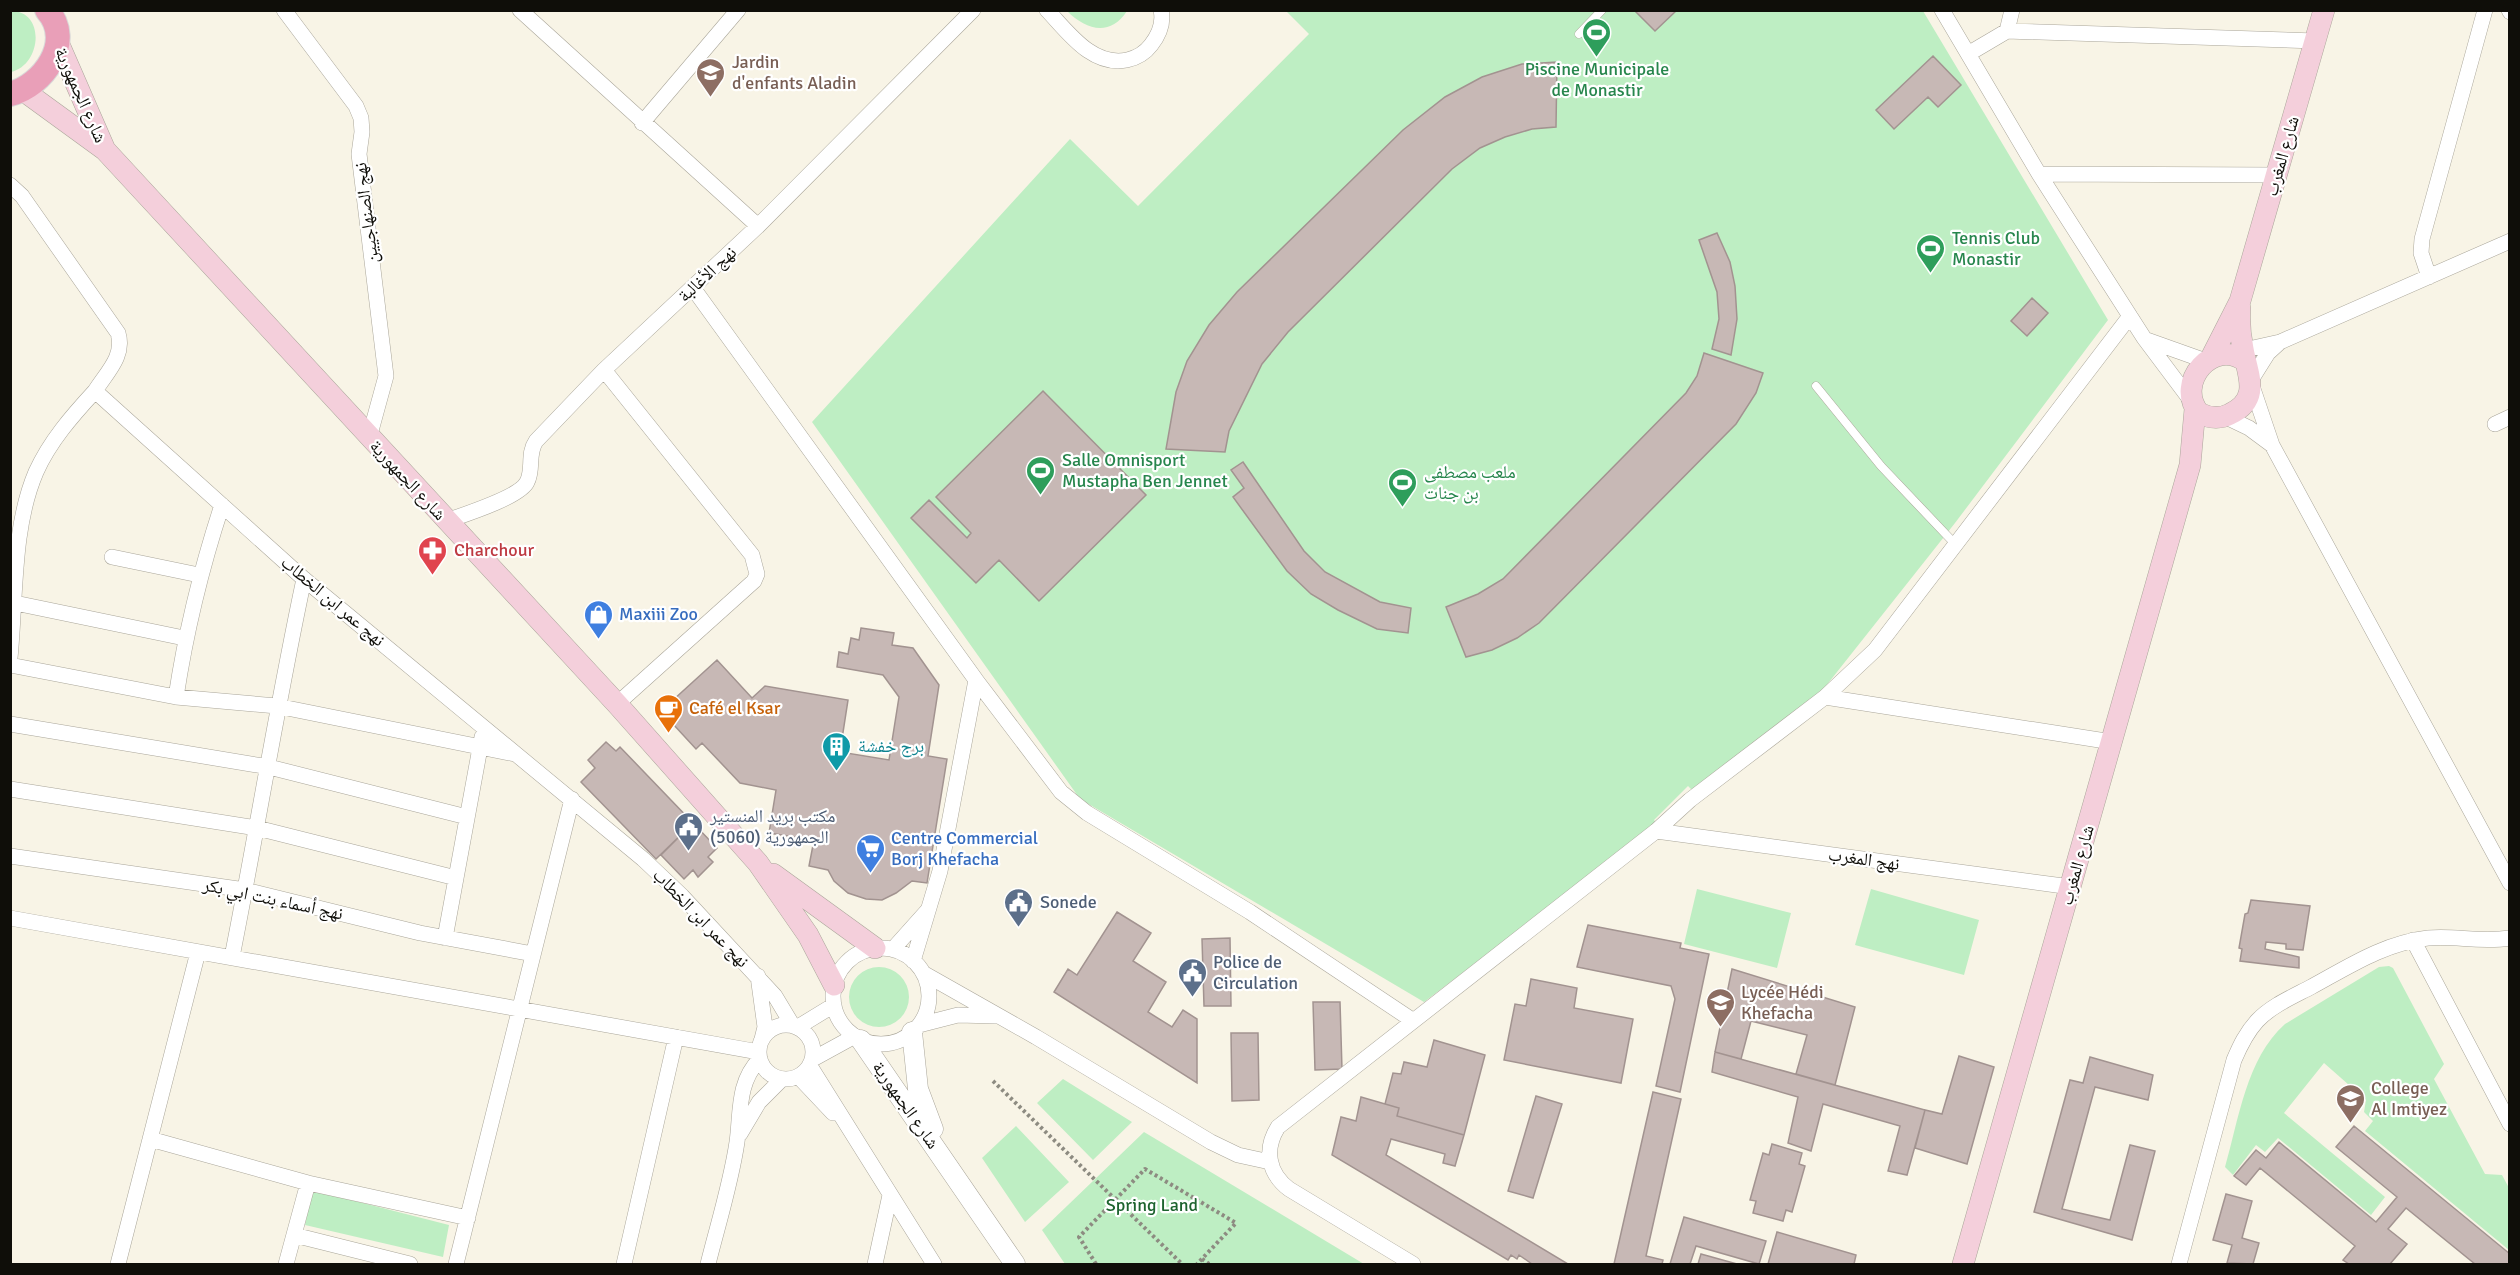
<svg xmlns="http://www.w3.org/2000/svg" width="2520" height="1275" font-family="Signika,'Noto Naskh Arabic',sans-serif">
<style>
.green{fill:#beeec3}
.building{fill:#c7b8b5;stroke:#a29390;stroke-width:1.5}
.lines{fill:none;stroke-linecap:round;stroke-linejoin:round}
.service-casing{stroke:#aaa69a;stroke-width:9}
.minor-casing{stroke:#aaa69a;stroke-width:16}
.tertiary-casing{stroke:#aaa69a;stroke-width:21}
.secondary-casing{stroke:#aaa69a;stroke-width:22}
.primary-casing{stroke:#d9d8d8;stroke-width:26}
.path{stroke:#8d8b81;stroke-width:4;stroke-dasharray:3 3;stroke-linecap:butt}
.service{stroke:#fff;stroke-width:8}
.minor{stroke:#fff;stroke-width:15}
.tertiary{stroke:#fff;stroke-width:20}
.secondary{stroke:#f4cfdb;stroke-width:21}
.primary{stroke:#e99fb8;stroke-width:24}
.labels{text-anchor:middle;dominant-baseline:central;stroke-width:4.5;stroke-linejoin:round;paint-order:stroke}
.education-label{font-size:18px;fill:#785e54;stroke:#fff;text-anchor:start}
.leisure-label{font-size:18px;fill:#27864d;stroke:#fff;text-anchor:start}
.street-label{font-size:18px;fill:#0f0e09;stroke:#fff}
.health-label{font-size:18px;fill:#be3a42;stroke:#fff;text-anchor:start}
.shop-label{font-size:18px;fill:#366cbe;stroke:#fff;text-anchor:start}
.food-label{font-size:18px;fill:#c56008;stroke:#fff;text-anchor:start}
.culture-label{font-size:18px;fill:#0d838f;stroke:#fff;text-anchor:start}
.service-label{font-size:18px;fill:#4e5e75;stroke:#fff;text-anchor:start}
.park-label{font-size:18px;fill:#1d632e;stroke:#fff}
</style>
<rect width="100%" height="100%" fill="#f8f4e6"/>
<path class="green" d="M10 11C46 10 42 65 11 72Z
M1067 11H1127C1110 37 1086 30 1067 11Z
M1286 11H1923L2108 320 1955 523 1814 701 1697 795 1688 786 1654 820 1658 825 1424 1002 1080 799 812 422 1070 139 1138 206 1309 34Z
M1697 889 1791 913 1777 968 1684 944Z
M1871 889 1979 920 1964 975 1855 945Z
M2389 966 2393 968 2444 1064 2434 1079 2485 1174 2502 1175 2509 1188V1250L2365 1131 2373 1121 2364 1112 2366 1100 2324 1063 2284 1113 2385 1197 2371 1215 2278 1138 2265 1152 2256 1145 2233 1175 2225 1167C2239 1119 2246 1059 2285 1024L2379 967Z
M849 997a30 30 0 1 1 60 0a30 30 0 1 1-60 0Z
M1063 1079 1132 1122 1093 1160 1037 1103Z
M1016 1126 1069 1182 1025 1222 982 1158Z
M1144 1132 1364 1264H1065L1042 1230Z
M312 1190 449 1225 443 1257 305 1225Z"/>
<path class="building" d="M1634 10H1677L1655 31Z
M1933 56 1961 85 1938 107 1928 97 1894 129 1876 110Z
M1557 62 1556 127 1532 129 1505 137 1480 148 1452 169 1288 332 1262 364 1229 431 1225 452 1166 449 1176 392 1187 361 1209 325 1237 292 1403 130 1445 97 1482 77 1522 64Z
M1717 233 1730 262 1735 286 1737 319 1731 355 1712 349 1719 319 1717 292 1699 240Z
M2032 298 2048 313 2027 336 2011 321Z
M1704 353 1763 373 1756 393 1736 424 1539 623 1517 638 1492 650 1466 657 1446 607 1478 594 1503 579 1686 393 1697 376Z
M1043 391 1146 495 1039 601 999 560 976 583 911 518 929 500 967 538 971 533 936 497Z
M1243 462 1304 551 1325 572 1380 602 1411 608 1408 633 1377 629 1338 610 1311 594 1287 571 1233 497 1244 488 1231 470Z
M861 628 894 633 892 645 913 648 939 685 928 756 947 759 927 883 912 881 896 893 882 900 866 899 848 893 834 881 828 870 809 866 814 840 769 833 776 790 740 783 702 743 696 749 661 711 717 660 752 698 765 686 848 700 840 752 889 760 899 697 883 675 837 667 839 652 848 654 851 638 859 640Z
M606 742 616 751 620 747 693 823 656 859 581 782 595 768 588 760Z
M693 823 717 848 708 857 713 862 698 877 693 870 684 879 661 855Z
M2251 900 2310 906 2303 950 2286 949V944L2266 942 2265 949 2299 957V968L2240 961 2242 949 2239 948 2245 914 2248 913Z
M1117 912 1151 933 1133 961 1166 982 1148 1012 1172 1027 1183 1010 1197 1019V1083L1054 992 1068 969 1077 975Z
M1588 925 1681 943 1680 948 1709 954 1680 1092 1656 1086 1675 999 1671 986 1577 967Z
M1230 938 1231 1006H1204L1202 939Z
M1732 969 1855 1007 1835 1085 1796 1074 1807 1035 1751 1021 1741 1059 1715 1052Z
M1531 979 1577 988 1574 1008 1633 1019 1621 1083 1504 1060 1515 1004 1526 1006Z
M1313 1002H1340L1342 1069 1315 1070Z
M1231 1033H1258L1259 1100 1232 1101Z
M1434 1040 1485 1055 1464 1135 1397 1116 1399 1108 1385 1104 1393 1073 1401 1074 1404 1062 1427 1067Z
M1715 1052 1925 1110 1907 1175 1888 1171 1900 1126 1823 1104 1811 1151 1788 1143 1798 1097 1712 1072Z
M1959 1056 1994 1067 1967 1164 1915 1148 1925 1110 1942 1114Z
M2090 1057 2153 1075 2148 1100 2095 1087 2062 1209 2110 1220 2130 1145 2155 1151 2132 1240 2034 1212 2070 1080 2083 1083Z
M1653 1092 1681 1099 1646 1256 1663 1260 1662 1264H1614Z
M1536 1096 1562 1104 1533 1198 1508 1191Z
M1361 1097 1399 1108 1397 1116 1464 1135 1455 1166 1443 1163 1445 1154 1391 1139 1386 1155 1568 1264H1532L1519 1255 1517 1259 1511 1255 1508 1260 1332 1155 1341 1117 1356 1121Z
M2354 1126 2510 1254V1264H2475L2406 1208 2388 1229 2407 1244 2390 1264H2349L2343 1260 2355 1246 2260 1168 2246 1185 2234 1176 2256 1150 2266 1158 2279 1142 2376 1222 2397 1197 2336 1147Z
M1772 1144 1802 1153 1799 1164 1805 1166 1792 1212 1786 1210 1783 1221 1753 1213 1756 1201 1750 1200 1763 1153 1769 1155Z
M2226 1194 2252 1201 2242 1238 2259 1243 2253 1264 2227 1263 2232 1245 2213 1240Z
M1684 1217 1766 1241 1759 1264 1696 1246 1690 1264H1670Z
M1777 1232 1856 1255 1854 1264H1768Z
M1701 1254 1737 1264H1698Z"/>
<g class="lines">
<defs>
<path id="service" d="M1579 34 1602 10
M1816 386 1881 466 1956 545"/>
<path id="minor" d="M284 10 356 106 361 118 362 132 359 154 386 376 369 438
M520 10 758 226
M1047 10C1068 32 1092 67 1127 60 1136 58 1145 53 1151 45 1158 36 1164 23 1161 10
M1942 10 2039 174 2144 338 2192 402
M2509 10 2510 12
M2007 31 2012 10
M1968 54 2007 31 2316 41
M642 123 738 10
M2039 174 2277 175
M10 185 22 196 118 333C125 356 107 372 95 391L304 579 643 859 682 896 775 996 793 1026
M2429 277 2421 253 2422 239 2485 10
M693 288 976 680 1061 792 1087 813 1250 912 1412 1020
M2147 340 2206 361
M2235 352 2280 342 2510 241
M604 370 752 555 757 574 754 581 617 704
M2251 380 2268 353 2280 342
M2251 383 2272 445 2510 883
M2224 416 2249 428 2272 445
M2495 424 2510 417
M446 521C463 515 520 497 527 482 534 469 527 454 536 441L604 370 758 226 973 10
M112 557 199 575
M15 603 184 638
M10 658C16 598 12 528 36 472 50 441 72 416 95 391
M10 665 176 697 277 706 515 754
M176 697C186 631 201 569 222 505
M1825 697 2112 742
M10 724 269 767 467 817
M10 789 257 828 456 878
M1656 831 2071 887
M10 856 245 890 420 933 533 954
M10 918 759 1052
M445 938 482 737
M2413 940 2510 1124
M833 996a48 48 0 1 1 96 0a48 48 0 1 1-96 0Z
M893 949 927 911
M232 957C257 831 277 705 304 579
M913 961 940 871 976 680
M923 973 1036 1037 1211 1142 1238 1155 1270 1162
M758 976 765 1027 762 1039
M759 1052a27 27 0 1 1 54 0a27 27 0 1 1-54 0Z
M919 1025 958 1015 995 1016
M798 1027 834 1005
M813 1059 855 1036
M810 1066 934 1264
M799 1077 833 1113
M740 1134 759 1102 782 1079
M150 1139 308 1183 468 1218
M294 1235 410 1264
M118 1264 198 952
M286 1264 308 1183
M456 1264 572 799
M624 1264 676 1037
M708 1264C718 1224 731 1183 737 1142 741 1113 737 1082 760 1059
M875 1264 890 1195
M1413 1264 1289 1189C1268 1173 1264 1149 1278 1127L1656 831 1690 800 1825 697 1875 650 2130 316
M2179 1264 2234 1060C2240 1046 2246 1033 2257 1021 2271 1006 2292 997 2311 987 2348 967 2384 943 2428 938 2455 935 2479 943 2510 938"/>
<path id="tertiary" d="M912 1032 918 1089 933 1129
M861 1040 1015 1264"/>
<path id="secondary" d="M57 40 105 150
M24 91 105 150 617 704 758 863 808 935 834 985
M2240 308C2239 322 2240 335 2243 349 2247 373 2262 399 2230 414 2220 419 2209 418 2199 413 2174 383 2214 336 2246 362
M2211 358 2240 301 2324 10
M773 874 875 948
M1963 1264 2190 465 2195 409"/>
<path id="primary" d="M10 94C43 86 75 42 47 10"/>
</defs>
<use href="#service" class="service-casing"/>
<use href="#minor" class="minor-casing"/>
<use href="#tertiary" class="tertiary-casing"/>
<use href="#secondary" class="secondary-casing"/>
<use href="#primary" class="primary-casing"/>
<path class="path" d="M993 1081 1182 1264
M1202 1259 1209 1264
M1096 1264 1079 1237 1145 1169 1236 1223 1197 1264"/>
<use href="#service" class="service"/>
<use href="#minor" class="minor"/>
<use href="#tertiary" class="tertiary"/>
<use href="#secondary" class="secondary"/>
<use href="#primary" class="primary"/>
</g>
<defs>
<symbol id="stadium-pin" viewBox="-11 -11 22 30"><path d="M0 17L-7.5 6A9.5 9.5 0 1 1 7.5 6Z" fill="#2e9e5b" stroke="#fff"/><path d="M0-5a6.5 5 0 1 0 0 10a6.5 5 0 1 0 0-10ZM-3.5-1.8h7v3.6h-7Z" fill="#fff"/></symbol>
<symbol id="school-pin" viewBox="-11 -11 22 30"><path d="M0 17L-7.5 6A9.5 9.5 0 1 1 7.5 6Z" fill="#8d6e63" stroke="#fff"/><path d="M0-5L7-2L0 1L-7-2ZM-4 1L0 2.5L4 1V4Q0 6-4 4Z" fill="#fff"/></symbol>
<symbol id="pharmacy-pin" viewBox="-11 -11 22 30"><path d="M0 17L-7.5 6A9.5 9.5 0 1 1 7.5 6Z" fill="#e0444e" stroke="#fff"/><path d="M-2-6h4v4h4v4h-4v4h-4v-4h-4v-4h4Z" fill="#fff"/></symbol>
<symbol id="shop-pin" viewBox="-11 -11 22 30"><path d="M0 17L-7.5 6A9.5 9.5 0 1 1 7.5 6Z" fill="#3f7fe0" stroke="#fff"/><path d="M-5-2.5h2.3a2.7 3.5 0 0 1 5.4 0H5L5.5 6h-11ZM-1.5-2.5h3a1.5 2.3 0 0 0-3 0Z" fill="#fff"/></symbol>
<symbol id="cafe-pin" viewBox="-11 -11 22 30"><path d="M0 17L-7.5 6A9.5 9.5 0 1 1 7.5 6Z" fill="#e8710a" stroke="#fff"/><path d="M-5.5-4.5H6V0H3Q3 3.5 0 3.5H-2.5Q-5.5 3.5-5.5 0ZM3-3.2v2h1.7v-2ZM-6 4.5H4V6H-6Z" fill="#fff"/></symbol>
<symbol id="building-pin" viewBox="-11 -11 22 30"><path d="M0 17L-7.5 6A9.5 9.5 0 1 1 7.5 6Z" fill="#0f9aa8" stroke="#fff"/><path d="M-4-6H4V6H1V3H-1V6H-4ZM-2.5-4.3h1.7v1.8h-1.7ZM.8-4.3h1.7v1.8H.8ZM-2.5-1h1.7V.8h-1.7ZM.8-1h1.7V.8H.8Z" fill="#fff"/></symbol>
<symbol id="civic-pin" viewBox="-11 -11 22 30"><path d="M0 17L-7.5 6A9.5 9.5 0 1 1 7.5 6Z" fill="#5c6f8a" stroke="#fff"/><path d="M-.6-6.5H3V-4.5H.6V-3L4-1V1h2V6H-6V1h2V-1L-.6-3ZM-1.2 2.5V6h2.4V2.5Z" fill="#fff"/></symbol>
<symbol id="supermarket-pin" viewBox="-11 -11 22 30"><path d="M0 17L-7.5 6A9.5 9.5 0 1 1 7.5 6Z" fill="#3f7fe0" stroke="#fff"/><path d="M-6-5.5h2.5l.6 2H6L4.5 2H-2.5L-4.4-4H-6ZM-1.5 3.2a1.3 1.3 0 1 0 .1 0ZM3 3.2a1.3 1.3 0 1 0 .1 0Z" fill="#fff"/></symbol>
<symbol id="university-pin" viewBox="-11 -11 22 30"><path d="M0 17L-7.5 6A9.5 9.5 0 1 1 7.5 6Z" fill="#8d6e63" stroke="#fff"/><path d="M0-5L7-2L0 1L-7-2ZM-4 1L0 2.5L4 1V4Q0 6-4 4Z" fill="#fff"/></symbol>
</defs>
<g fill-rule="evenodd">
<use href="#stadium-pin" x="1580" y="16" width="33" height="45"/>
<use href="#school-pin" x="694" y="56" width="33" height="45"/>
<use href="#stadium-pin" x="1914" y="232" width="33" height="45"/>
<use href="#stadium-pin" x="1024" y="454" width="33" height="45"/>
<use href="#stadium-pin" x="1386" y="466" width="33" height="45"/>
<use href="#pharmacy-pin" x="416" y="534" width="33" height="45"/>
<use href="#shop-pin" x="582" y="598" width="33" height="45"/>
<use href="#cafe-pin" x="652" y="692" width="33" height="45"/>
<use href="#building-pin" x="820" y="730" width="33" height="45"/>
<use href="#civic-pin" x="672" y="810" width="33" height="45"/>
<use href="#supermarket-pin" x="854" y="832" width="33" height="45"/>
<use href="#civic-pin" x="1002" y="886" width="33" height="45"/>
<use href="#civic-pin" x="1176" y="956" width="33" height="45"/>
<use href="#university-pin" x="1704" y="986" width="33" height="45"/>
<use href="#university-pin" x="2334" y="1082" width="33" height="45"/>
</g>
<g class="labels">
<g class="education-label">
<text x="732" y="62">Jardin<tspan x="732" dy="21">d'enfants Aladin</tspan></text>
<text x="1741" y="992">Lycée Hédi<tspan x="1741" dy="21">Khefacha</tspan></text>
<text x="2371" y="1088">College<tspan x="2371" dy="21">Al Imtiyez</tspan></text>
</g>
<g class="leisure-label">
<text x="1597" y="69" text-anchor="middle">Piscine Municipale<tspan x="1597" dy="21">de Monastir</tspan></text>
<text x="1952" y="238">Tennis Club<tspan x="1952" dy="21">Monastir</tspan></text>
<text x="1062" y="460">Salle Omnisport<tspan x="1062" dy="21">Mustapha Ben Jennet</tspan></text>
<text x="1424" y="472">ملعب مصطفى<tspan x="1424" dy="21">بن جنات</tspan></text>
</g>
<g class="street-label">
<text transform="translate(81 95) rotate(66)">شارع الجمهورية</text>
<text transform="translate(2282 156) rotate(-74)">شارع المغرب</text>
<text transform="translate(366 213) rotate(-97)">نهج الصنهاجيين</text>
<text transform="translate(707 274) rotate(-43)">نهج الأغالبة</text>
<text transform="translate(408 480) rotate(47)">شارع الجمهورية</text>
<text transform="translate(333 601) rotate(40)">نهج عمر ابن الخطاب</text>
<text transform="translate(1864 859) rotate(8)">نهج المغرب</text>
<text transform="translate(2077 865) rotate(-74)">شارع المغرب</text>
<text transform="translate(273 899) rotate(12)">نهج أسماء بنت ابي بكر</text>
<text transform="translate(701 918) rotate(46)">نهج عمر ابن الخطاب</text>
<text transform="translate(906 1105) rotate(55)">شارع الجمهورية</text>
</g>
<g class="health-label">
<text x="454" y="550">Charchour</text>
</g>
<g class="shop-label">
<text x="619" y="614">Maxiii Zoo</text>
<text x="891" y="838">Centre Commercial<tspan x="891" dy="21">Borj Khefacha</tspan></text>
</g>
<g class="food-label">
<text x="689" y="708">Café el Ksar</text>
</g>
<g class="culture-label">
<text x="858" y="746">برج خفشة</text>
</g>
<g class="service-label">
<text x="710" y="816">مكتب بريد المنستير<tspan x="710" dy="21">الجمهورية (5060)</tspan></text>
<text x="1040" y="902">Sonede</text>
<text x="1213" y="962">Police de<tspan x="1213" dy="21">Circulation</tspan></text>
</g>
<g class="park-label">
<text x="1152" y="1205">Spring Land</text>
</g>
</g>
<rect width="2520" height="1275" fill="none" stroke="#0f0e09" stroke-width="24"/>
</svg>
